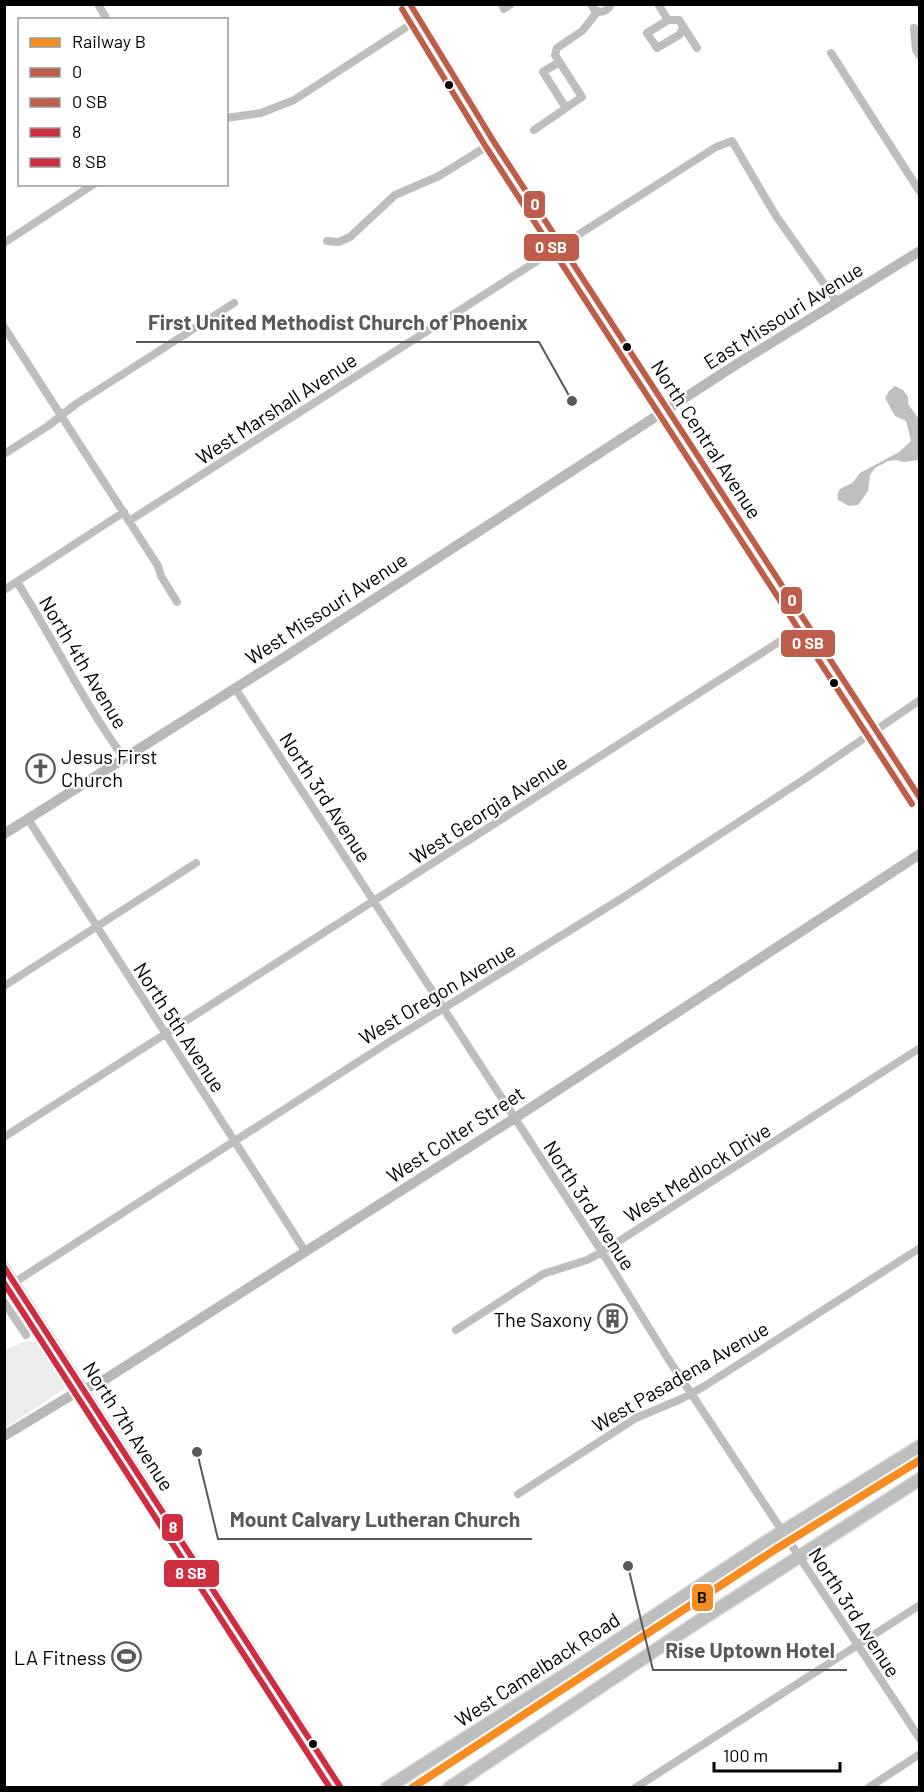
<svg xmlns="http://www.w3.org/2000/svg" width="924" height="1792" font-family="Barlow,sans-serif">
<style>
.green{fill:#ececec}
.water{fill:#bfbfbf}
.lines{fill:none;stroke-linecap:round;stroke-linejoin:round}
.primary-casing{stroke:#dbdbdb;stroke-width:15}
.street{stroke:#bebebe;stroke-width:8}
.secondary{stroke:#b8b8b8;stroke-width:10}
.primary{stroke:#bebebe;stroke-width:12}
.bus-1-casing{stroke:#fff;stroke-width:10}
.bus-2-casing{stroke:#fff;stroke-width:10}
.bus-3-casing{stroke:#fff;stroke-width:10}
.bus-4-casing{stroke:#fff;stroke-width:10}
.bus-1{stroke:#be5d49;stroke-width:6}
.bus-2{stroke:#be5d49;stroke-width:6}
.bus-3{stroke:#cf2e41;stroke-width:6}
.bus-4{stroke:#cf2e41;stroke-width:6}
.rail-1-casing{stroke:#fff;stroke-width:12}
.rail-1{stroke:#f58d20;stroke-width:8}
.bus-dot{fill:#000;stroke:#fff;stroke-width:2}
.labels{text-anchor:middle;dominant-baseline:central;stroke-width:4.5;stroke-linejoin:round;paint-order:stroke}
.street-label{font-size:20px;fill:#000;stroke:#fff}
.poi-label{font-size:20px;fill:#000;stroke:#fff;text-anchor:end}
.leader{fill:none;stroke:#595959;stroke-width:2}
.callout-dot{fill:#595959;stroke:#fff;stroke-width:2}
.callout-label{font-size:21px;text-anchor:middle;font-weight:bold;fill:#595959;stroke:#fff;stroke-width:4.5;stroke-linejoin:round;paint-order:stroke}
.line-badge{stroke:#fff;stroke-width:2}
.badge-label{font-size:16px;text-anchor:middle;font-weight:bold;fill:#fff}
.pale-badge-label{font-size:16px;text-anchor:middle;font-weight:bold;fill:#111}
</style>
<rect width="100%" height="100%" fill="#fff"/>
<path class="green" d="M38 1341 64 1382V1389L5 1428V1350L23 1342Z"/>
<path class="water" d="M895 386 903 390 908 397V404L919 419V460L904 462 896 460 888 461 875 468 870 475 868 491 858 505 849 506 838 500C836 484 847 489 854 481 856 478 858 475 860 473L899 452 911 441 906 421 895 416 885 398 889 391Z"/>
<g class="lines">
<defs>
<path id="primary" d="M387 1788 574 1669 769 1540 920 1446
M449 1788 696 1623 920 1479"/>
</defs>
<use href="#primary" class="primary-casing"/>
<path class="street" d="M98 4 107 20
M502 4 504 9 511 4
M591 4 595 11C602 13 608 11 611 4
M658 4 668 20 647 33 657 48 679 35 683 28
M668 20H679L697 48
M914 28 916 50 920 56
M831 53 920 192
M559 62 543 72 566 108
M226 118 261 113 294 100 419 19
M534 130 582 97 555 55 557 48 582 31 598 11
M327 241 338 242 350 237 395 195 439 176 494 142
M4 243 94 184
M4 327 158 566 161 576 177 602
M4 454 48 426 76 404 234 303
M129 521 716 147 732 141 776 216 837 302
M17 582C54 640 83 702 124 758
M4 590 124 512
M235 688 602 1252 667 1357 920 1739
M28 819 305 1251
M4 986 196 863
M4 1137 807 624
M15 1282 389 1042 619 900 806 778 920 700
M4 1302 26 1335
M456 1330 543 1274 587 1260 602 1252 920 1048
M518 1494 636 1418 681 1399 703 1387 920 1248
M635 1788 920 1605
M868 1788 920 1754"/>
<path class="secondary" d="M410 4 494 142 920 799
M4 834 280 660 737 364 920 251
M4 1266 341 1788
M4 1436 70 1396 104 1380 515 1118 920 854"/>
<use href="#primary" class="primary"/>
<defs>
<path id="bus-1" d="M410 4 494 142 920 798"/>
<path id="bus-2" d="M402 9 486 147 912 804"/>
<path id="bus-3" d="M4 1267 341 1788"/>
<path id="bus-4" d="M4 1283 330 1788"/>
</defs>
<use href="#bus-1" class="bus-1-casing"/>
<use href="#bus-2" class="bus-2-casing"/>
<use href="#bus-3" class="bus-3-casing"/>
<use href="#bus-4" class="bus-4-casing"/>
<use href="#bus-1" class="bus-1"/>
<use href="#bus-2" class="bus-2"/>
<use href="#bus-3" class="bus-3"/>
<use href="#bus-4" class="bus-4"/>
<defs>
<path id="rail-1" d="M412 1788 776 1549 920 1460"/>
</defs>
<use href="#rail-1" class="rail-1-casing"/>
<use href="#rail-1" class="rail-1"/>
</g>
<defs>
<symbol id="church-ring" viewBox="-11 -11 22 22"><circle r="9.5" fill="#fff" stroke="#595959" stroke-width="1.5"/><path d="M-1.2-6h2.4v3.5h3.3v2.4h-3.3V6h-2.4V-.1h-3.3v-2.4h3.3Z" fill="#595959"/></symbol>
<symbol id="building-ring" viewBox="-11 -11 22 22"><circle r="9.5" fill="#fff" stroke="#595959" stroke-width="1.5"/><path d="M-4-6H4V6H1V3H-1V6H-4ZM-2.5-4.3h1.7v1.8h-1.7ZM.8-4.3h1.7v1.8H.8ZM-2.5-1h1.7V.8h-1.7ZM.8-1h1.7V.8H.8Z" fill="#595959"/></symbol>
<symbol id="stadium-ring" viewBox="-11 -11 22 22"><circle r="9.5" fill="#fff" stroke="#595959" stroke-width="1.5"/><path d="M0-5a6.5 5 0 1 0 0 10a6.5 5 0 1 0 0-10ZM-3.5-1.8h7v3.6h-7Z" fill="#595959"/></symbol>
</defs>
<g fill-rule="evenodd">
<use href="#church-ring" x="24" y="752" width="33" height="33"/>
<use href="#building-ring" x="596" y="1302" width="33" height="33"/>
<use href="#stadium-ring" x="110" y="1640" width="33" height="33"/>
</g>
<g class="bus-dot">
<circle cx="449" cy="85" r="5"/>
<circle cx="627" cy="347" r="5"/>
<circle cx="834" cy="683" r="5"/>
<circle cx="313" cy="1744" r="5"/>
</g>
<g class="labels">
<g class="street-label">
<text transform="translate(783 315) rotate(-32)">East Missouri Avenue</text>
<text transform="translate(276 408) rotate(-33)">West Marshall Avenue</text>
<text transform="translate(707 439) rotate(57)">North Central Avenue</text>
<text transform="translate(326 608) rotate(-33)">West Missouri Avenue</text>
<text transform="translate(84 662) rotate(59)">North 4th Avenue</text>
<text transform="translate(326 797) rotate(57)">North 3rd Avenue</text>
<text transform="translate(488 809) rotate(-33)">West Georgia Avenue</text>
<text transform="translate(437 993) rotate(-31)">West Oregon Avenue</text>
<text transform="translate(180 1027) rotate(57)">North 5th Avenue</text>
<text transform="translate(455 1134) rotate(-33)">West Colter Street</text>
<text transform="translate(697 1172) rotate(-32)">West Medlock Drive</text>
<text transform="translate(590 1205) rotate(57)">North 3rd Avenue</text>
<text transform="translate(680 1376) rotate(-30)">West Pasadena Avenue</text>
<text transform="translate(129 1426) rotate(57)">North 7th Avenue</text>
<text transform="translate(855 1612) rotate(57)">North 3rd Avenue</text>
<text transform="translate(537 1669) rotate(-33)">West Camelback Road</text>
</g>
<g class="poi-label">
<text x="61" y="756" text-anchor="start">Jesus First<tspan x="61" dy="23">Church</tspan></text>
<text x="592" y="1319">The Saxony</text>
<text x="106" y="1657">LA Fitness</text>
</g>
</g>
<path class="leader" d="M572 401L539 342H136M197 1452L218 1539H532M628 1566L653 1670H847"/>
<g class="callout-dot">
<circle cx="572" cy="401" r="6"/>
<circle cx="197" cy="1452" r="6"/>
<circle cx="628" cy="1566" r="6"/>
</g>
<g class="callout-label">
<text x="338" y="330">First United Methodist Church of Phoenix</text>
<text x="375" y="1527">Mount Calvary Lutheran Church</text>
<text x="750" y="1658">Rise Uptown Hotel</text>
</g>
<g class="line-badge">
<rect x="523" y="190" width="23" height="29" rx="6" fill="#be5d49"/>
<rect x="523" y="233" width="57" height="29" rx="6" fill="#be5d49"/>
<rect x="780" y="586" width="23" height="29" rx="6" fill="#be5d49"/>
<rect x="780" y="629" width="56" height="29" rx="6" fill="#be5d49"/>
<rect x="161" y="1513" width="23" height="29" rx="6" fill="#cf2e41"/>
<rect x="163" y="1559" width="57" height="29" rx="6" fill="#cf2e41"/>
<rect x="691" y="1583" width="23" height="29" rx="6" fill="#f58d20"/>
</g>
<g class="badge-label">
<text x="535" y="210">0</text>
<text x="551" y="253">0 SB</text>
<text x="792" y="606">0</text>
<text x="808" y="649">0 SB</text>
<text x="173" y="1533">8</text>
<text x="191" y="1579">8 SB</text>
</g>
<g class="pale-badge-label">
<text x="702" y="1603">B</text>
</g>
<rect width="924" height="1792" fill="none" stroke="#000000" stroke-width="12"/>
<rect x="18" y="18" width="210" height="168" fill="#ffffff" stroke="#999999" stroke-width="1.5"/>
<rect x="30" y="38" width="30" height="9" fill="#f58d20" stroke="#999999" stroke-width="1.5"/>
<text x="72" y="48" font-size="18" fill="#000000">Railway B</text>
<rect x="30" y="68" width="30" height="9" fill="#be5d49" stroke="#999999" stroke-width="1.5"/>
<text x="72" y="78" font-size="18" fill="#000000">0</text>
<rect x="30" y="98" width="30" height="9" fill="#be5d49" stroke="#999999" stroke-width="1.5"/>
<text x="72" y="108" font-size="18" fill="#000000">0 SB</text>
<rect x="30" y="128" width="30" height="9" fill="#cf2e41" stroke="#999999" stroke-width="1.5"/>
<text x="72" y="138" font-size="18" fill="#000000">8</text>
<rect x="30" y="158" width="30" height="9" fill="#cf2e41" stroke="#999999" stroke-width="1.5"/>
<text x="72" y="168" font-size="18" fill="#000000">8 SB</text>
<path d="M714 1762v9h126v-9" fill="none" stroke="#000000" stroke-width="3"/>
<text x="723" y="1762" font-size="18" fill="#000000" stroke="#ffffff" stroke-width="4.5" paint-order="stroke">100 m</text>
</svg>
